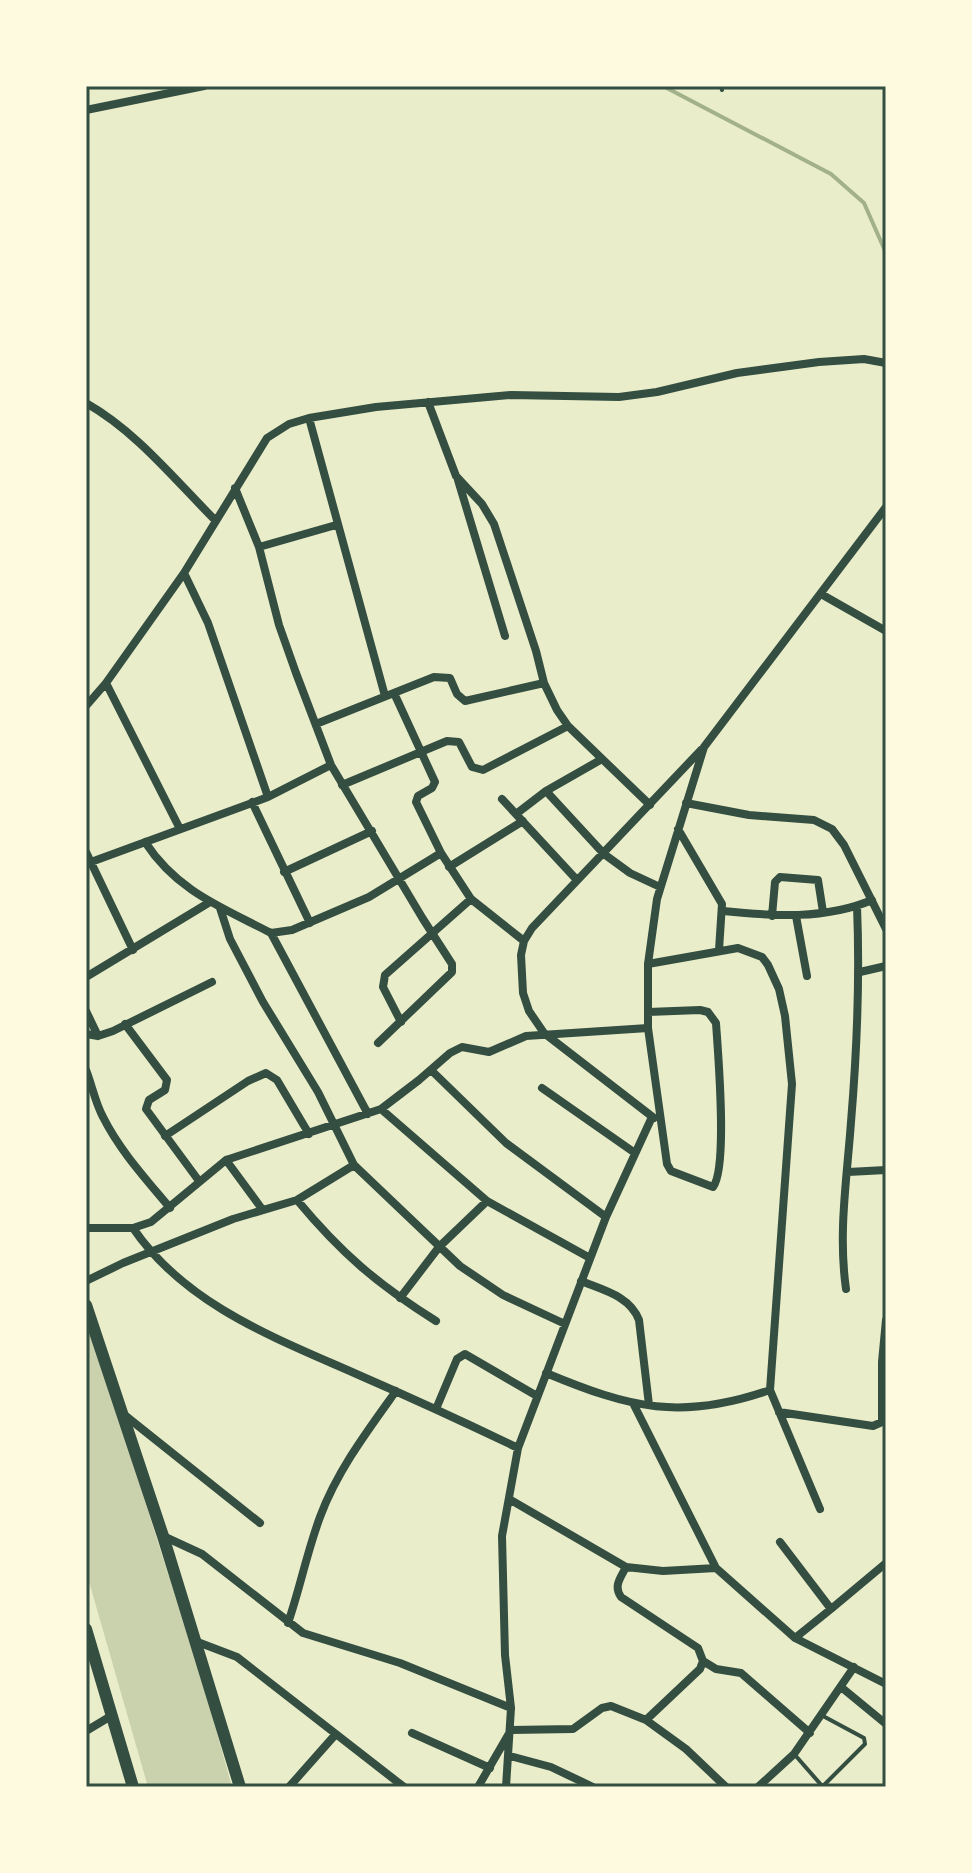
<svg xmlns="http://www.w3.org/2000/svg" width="972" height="1873" font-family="'PT Sans Narrow',sans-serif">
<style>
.green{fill:#cad2ad}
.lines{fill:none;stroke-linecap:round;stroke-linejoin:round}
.stream{stroke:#a3b18a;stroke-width:4}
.service{stroke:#344e41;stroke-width:4}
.minor{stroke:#344e41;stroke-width:8}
.primary{stroke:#344e41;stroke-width:12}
.neatline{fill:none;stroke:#344e41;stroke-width:3}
</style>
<rect width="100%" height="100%" fill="#e9edc9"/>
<path class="green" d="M86 1314 208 1701 232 1787H148L86 1571Z"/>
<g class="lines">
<path class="stream" d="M663 86 831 174 864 203 886 253"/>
<path class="service" d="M721 86 722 90
M795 1755 823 1787
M822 1787 865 1744 864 1738 823 1716"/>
<path class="minor" d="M86 110 204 86
M428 402 456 476 482 504 494 524 536 651 544 683 557 710 568 726 650 805
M86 403C137 432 174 479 215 520
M309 418 385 696
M458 480 505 636
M235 488 259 547 279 625 296 673 331 765 423 919 452 964V972L378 1043
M259 547 336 525
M184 573 208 623 268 797
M821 594 886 631
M106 683 180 829
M394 693 435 782 432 788 418 796 416 802 441 853 471 899 524 941
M86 706 106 683 184 573 267 438 289 424 309 418 376 407 511 395 619 397 657 392 737 373 819 362 864 359 886 363
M316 724 434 677 450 678 457 694 465 701 544 683
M342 785 447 741 459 742 472 767 483 770 568 726
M546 791 604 854 630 873 660 887
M502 799 576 879
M252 802 310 923
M686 803 749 815 814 820 832 829 844 845 886 929
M516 814 546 791 602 759
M678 829 722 904 719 950
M145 842C177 891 221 907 271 933L292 930 369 897 441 853
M86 852 133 950
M91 862 268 797 331 765
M449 867 523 821
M284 872 372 831
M220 908 230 939 263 1002 318 1092 354 1165 460 1266 503 1295 565 1324
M723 911C773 916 825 920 872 900
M772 916 775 882 780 877 818 880 823 912
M796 916 807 976
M271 933 368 1114
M648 964 738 948 762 957 768 965 779 989 785 1016 792 1084 770 1390 820 1509
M860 972 886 966
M86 977 210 902
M86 1011 98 1036
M648 1012 700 1010 708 1012 716 1023C718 1053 728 1168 713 1187L671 1171 667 1164 648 1028V964L657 899 704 747 886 507
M401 1022 383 987 385 975 471 899
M125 1024 167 1080 165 1090 149 1100 146 1109 199 1181
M86 1034 98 1036 113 1031 212 982
M86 1070C92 1085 95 1102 103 1117 120 1151 146 1179 170 1208
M431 1070 506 1143 606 1217
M542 1088 635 1153
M381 1109 487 1201 590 1258
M654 1118 544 1033 529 1011 523 993 521 955 524 941 532 928 701 750
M165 1136 248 1081 266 1073 277 1080 309 1134
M226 1160 262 1209
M848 1172 886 1170
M297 1200C341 1253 377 1284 436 1321
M86 1228H133L151 1222 226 1160 381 1109 419 1080 450 1053 462 1047 489 1052 526 1036 648 1028
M133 1228C186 1306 278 1339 361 1376 414 1399 466 1423 518 1448
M86 1281 123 1263 233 1219 297 1200 354 1165
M581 1281C603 1290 630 1296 639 1320L649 1405
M846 1289C838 1233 847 1178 851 1122 857 1050 860 978 857 906
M400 1298 439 1247 487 1201
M546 1373C630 1408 681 1421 770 1390
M634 1405 716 1568 795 1638 886 1684
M436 1409 457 1359 465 1354 537 1396
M779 1412 873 1426 882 1422V1362L886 1320
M122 1413 260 1523
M509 1499 626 1567 663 1571 716 1568
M163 1536 202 1554 303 1633 400 1663 511 1708
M780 1542 831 1609 795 1638
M626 1567C621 1577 613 1586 621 1597L698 1648 703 1661 716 1669 741 1673 810 1733
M831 1609 886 1563
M288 1623C300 1588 307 1552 320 1517 337 1471 368 1430 396 1391
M195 1641 237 1657 404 1787
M841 1687 886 1724
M646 1720 700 1669 703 1661
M86 1731 111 1716
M412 1733 490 1768
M510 1756 551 1767 593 1787
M289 1787 335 1735
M478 1787 511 1730 573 1729 602 1708 611 1706 646 1720 686 1749 726 1787
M506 1787 511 1708 505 1655 502 1536 518 1448 606 1217 652 1117
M758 1787 794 1754 854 1667"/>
<path class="primary" d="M86 1305 163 1536 240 1787
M86 1629 133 1787"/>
</g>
<rect width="972" height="1873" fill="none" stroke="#fefae0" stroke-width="176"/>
<rect x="88" y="88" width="796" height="1697" class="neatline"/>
</svg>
